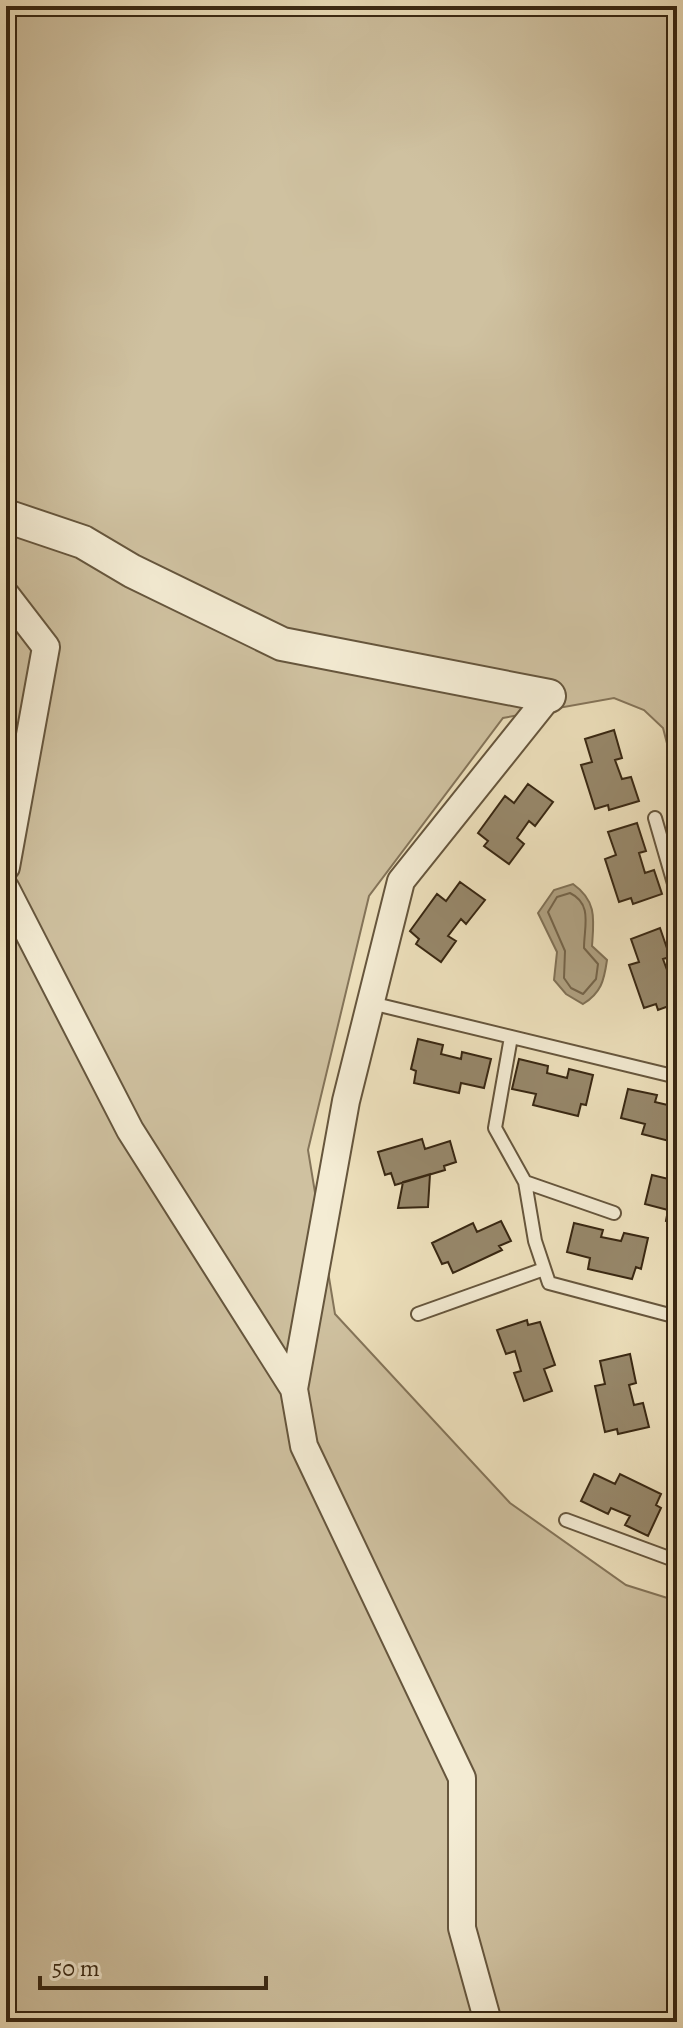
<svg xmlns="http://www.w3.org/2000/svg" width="683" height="2028" font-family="Alegreya,serif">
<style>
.green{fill:#cfc1a0;stroke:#847459;stroke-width:2}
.water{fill:#b0a283;stroke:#807156;stroke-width:2}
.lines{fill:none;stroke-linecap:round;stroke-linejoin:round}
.shore{stroke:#74644a;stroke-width:2}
.building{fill:#97886b;stroke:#382712;stroke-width:2}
.service-casing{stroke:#66563d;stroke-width:16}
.minor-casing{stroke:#66563d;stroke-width:30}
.tertiary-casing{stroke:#66563d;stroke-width:36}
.service{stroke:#f4ecd4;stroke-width:12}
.minor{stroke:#f4ecd4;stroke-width:26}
.tertiary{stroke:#f4ecd4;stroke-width:32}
</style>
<rect width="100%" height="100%" fill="#eee1bd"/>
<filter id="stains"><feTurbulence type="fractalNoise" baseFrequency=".0025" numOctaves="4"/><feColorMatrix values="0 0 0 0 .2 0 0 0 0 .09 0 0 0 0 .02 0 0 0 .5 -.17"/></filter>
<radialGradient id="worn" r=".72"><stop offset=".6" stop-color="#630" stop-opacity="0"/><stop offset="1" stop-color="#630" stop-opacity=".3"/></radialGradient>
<path class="green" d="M6 6H677V782L663 728 644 710 614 698 503 718 369 896 308 1150 335 1314 510 1503 626 1585 677 1601V2022H6Z"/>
<path class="water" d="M573 884C597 901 594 919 592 946L607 960C604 981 601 993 583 1004L566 994 554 980 557 952 538 913 554 890Z"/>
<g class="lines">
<path class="shore" d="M570 893C593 904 584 927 584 948L598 964 596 979 583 994 571 988 564 978 565 951 548 912 557 897Z"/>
</g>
<path class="building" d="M614 730 622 758 615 760 622 779 631 777 639 801 609 810 608 805 595 809 581 765 592 762 585 739Z
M528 784 553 802 535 826 529 821 517 838 524 844 509 864 484 846 488 841 478 833 505 796 514 803Z
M637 823 646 851 639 853 645 873 654 870 662 894 633 904 631 898 619 902 605 859 616 855 608 832Z
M460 882 485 900 466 924 461 919 448 936 456 941 441 962 416 944 419 939 410 931 437 894 446 901Z
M660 928 670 957 663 959 670 978 677 976V1003L658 1010 656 1004 644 1008 629 965 639 962 631 939Z
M418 1039 443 1045 441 1054 461 1059 462 1052 491 1059 484 1088 461 1083 459 1093 414 1083 416 1071 411 1069Z
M519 1059 548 1066 547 1073 567 1078 569 1069 593 1075 586 1105 581 1104 578 1116 533 1105 536 1094 512 1089Z
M628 1089 657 1095 655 1102 676 1107 677 1101V1143L642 1134 645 1124 621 1118Z
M422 1139 425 1149 450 1141 456 1162 444 1166 445 1170 395 1185 391 1173 385 1175 378 1152Z
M430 1174 428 1207 398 1208 403 1182Z
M652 1175 677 1181V1223L666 1221 668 1210 645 1204Z
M501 1221 511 1241 499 1246 502 1250 453 1273 448 1262 442 1264 432 1243 473 1223 477 1232Z
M574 1223 603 1230 601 1237 621 1241 624 1233 648 1238 641 1269 636 1267 632 1279 588 1269 590 1258 567 1252Z
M527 1320 528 1325 540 1322 555 1365 544 1369 552 1391 524 1401 514 1373 521 1371 515 1351 506 1354 497 1330Z
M630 1354 636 1383 629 1385 634 1405 643 1403 649 1427 618 1434 617 1429 605 1432 595 1386 605 1384 600 1361Z
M594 1474 615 1484 620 1474 661 1494 656 1505 661 1508 648 1536 625 1525 630 1516 611 1508 608 1514 581 1501Z"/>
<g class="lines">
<defs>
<path id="service" d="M655 818 677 894
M371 1003 677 1077
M511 1037 495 1128 525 1182 535 1241 549 1283 677 1317
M525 1182 614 1213
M418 1314 544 1269
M566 1520 677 1561"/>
<path id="minor" d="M6 595 46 647 6 867
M6 889 130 1130 294 1389 304 1446 462 1778V1928L488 2022
M294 1389 346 1101 401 881 549 696"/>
<path id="tertiary" d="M6 516 83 542 132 571 282 644 549 696"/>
</defs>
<use href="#service" class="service-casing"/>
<use href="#minor" class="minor-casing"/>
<use href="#tertiary" class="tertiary-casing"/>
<use href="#service" class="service"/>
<use href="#minor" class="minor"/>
<use href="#tertiary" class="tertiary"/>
</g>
<rect width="683" height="2028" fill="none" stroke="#eee1bd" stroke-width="32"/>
<rect x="8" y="8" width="667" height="2012" fill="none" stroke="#382712" stroke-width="4"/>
<rect x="16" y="16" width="651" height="1996" fill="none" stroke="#382712" stroke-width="2"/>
<path d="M40 1976v12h226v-12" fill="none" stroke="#382712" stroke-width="4"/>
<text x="52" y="1976" font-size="24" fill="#382712" stroke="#f4ecd4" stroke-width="6" paint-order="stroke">50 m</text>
<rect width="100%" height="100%" filter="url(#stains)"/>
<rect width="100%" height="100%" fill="url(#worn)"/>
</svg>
